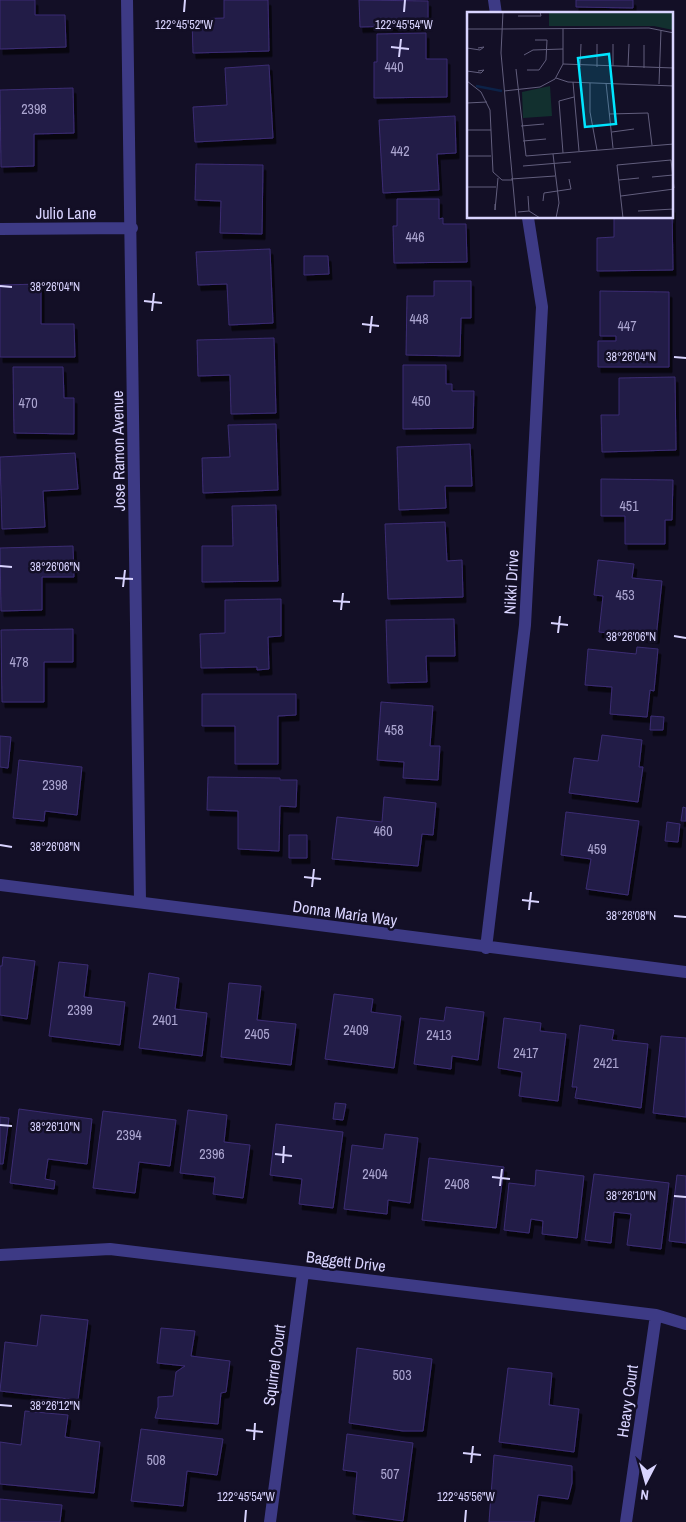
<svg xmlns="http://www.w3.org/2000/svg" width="686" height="1522" font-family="'Archivo Narrow',sans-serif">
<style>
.building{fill:#241b47;stroke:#3b2d73;filter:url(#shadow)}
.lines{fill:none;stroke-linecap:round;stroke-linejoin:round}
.street{stroke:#3d3a85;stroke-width:12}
.ticks{fill:none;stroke:#d9d4ff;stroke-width:2}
.labels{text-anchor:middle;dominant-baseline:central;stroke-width:5;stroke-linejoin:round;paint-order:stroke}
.number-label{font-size:14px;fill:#aca6d1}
.street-label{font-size:16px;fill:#d9d4ff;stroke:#130f26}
.inset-river{fill:none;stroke:#0c2248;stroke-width:2.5}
.inset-road{fill:none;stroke:#625e7d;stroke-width:1}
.view{fill:#00e5ff;fill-opacity:0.15;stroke:#00e5ff;stroke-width:2.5}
.inset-edge{fill:none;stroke:#d9d4ff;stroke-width:2.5}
.ticks-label{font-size:12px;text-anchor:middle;fill:#d9d4ff;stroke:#130f26;stroke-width:5;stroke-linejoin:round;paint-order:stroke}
</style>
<defs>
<filter id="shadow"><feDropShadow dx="3" dy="5.5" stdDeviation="0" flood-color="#0009"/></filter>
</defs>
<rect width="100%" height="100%" fill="#130f26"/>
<path class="building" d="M0 0H35V15H65L66 47 0 49Z
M224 0H268L269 51 193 53 192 19 224 18Z
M359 0 428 1V25L360 27Z
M576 0H633V8L576 7Z
M426 33V59H447V97L374 98V62H377V34Z
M269 65 273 138 195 142 193 107 227 105 225 68Z
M73 88 74 133 34 134V166L1 167 0 90Z
M455 116 456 153 437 154 439 190 383 193 379 120Z
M196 164 263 165 262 234 220 233 221 201 195 200Z
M397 199H439V219L443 218V224H466L467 262 394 263 393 226H397Z
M672 207 673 270 597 271V238L614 237V218H672Z
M270 249 273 323 229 325 227 284 198 285 196 252Z
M304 256H328L329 274 304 275Z
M434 281H471V318H461L460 356 406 355 407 296H434Z
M41 284V324H74L75 357H0V285Z
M600 291 669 292V367H598V341H616V336H600Z
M274 338 276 413 231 414 230 375 198 376 197 340Z
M403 365H446V384H452V391H474L473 428 403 429Z
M13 367H63L64 398H74V434L14 433Z
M675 377 676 450 602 452 601 415H619V378Z
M276 424 278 490 203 493 202 458 230 457 228 425Z
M470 444 472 486H445L446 508 399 510 397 447Z
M75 453 78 489 43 491 45 527 2 529 0 457Z
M601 479 673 480 672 520H665V544H625V516H601Z
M276 505 278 581 202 582V546H233L232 506Z
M445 522 447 561 462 560 463 597 388 599 385 524Z
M73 546 74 577H42V610L1 611 0 548Z
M598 560 634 564 632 578 662 581 656 638 599 632 603 596 594 595Z
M281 599V636L268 637 269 669 257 670V667L201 668 200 634 225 633V600Z
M454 619 455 656H426L427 682 388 683 386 620Z
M73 629V662H44V702H2L1 630Z
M637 647 658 649 654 691 650 690 647 717 610 714 612 687 585 685 588 649 636 654Z
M202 694H296V715L278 716V764H235V726H202Z
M381 702 433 706 430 746H440L438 780 403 778 404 762 377 760Z
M651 716 664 717 663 730H650Z
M602 735 642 740 639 767H643L638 802 569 793 574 758 598 761Z
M0 736 11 737 8 768 0 767Z
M19 760 82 767 77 815 45 811 44 821 13 818Z
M208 777 280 778V780H297L296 807 280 806 279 851 238 849V811L207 810Z
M384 797 436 803 433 835 422 834 418 866 332 859 337 817 382 822Z
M683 807 686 808V821H681Z
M566 812 639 821 628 895 586 889 591 859 561 855Z
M667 822 680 824 678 842 665 841Z
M289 835H307V858H289Z
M3 957 35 961 27 1019 0 1015V966H2Z
M59 962 88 965 84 997 125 1002 120 1045 49 1036Z
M149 973 179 978 175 1009 207 1013 202 1056 139 1048Z
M229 983 261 986 257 1020 296 1024 291 1065 221 1057Z
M334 994 373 999 371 1012 401 1016 394 1068 325 1059Z
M446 1007 484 1012 478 1060 452 1056 451 1069 414 1064 420 1018 444 1021Z
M504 1018 541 1023 540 1031 566 1034 558 1101 519 1096 522 1072 498 1068Z
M580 1025 614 1030 612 1040 648 1044 641 1108 575 1098 577 1087H572Z
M661 1036 686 1038V1117L653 1113Z
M335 1103 346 1104 343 1120 333 1119Z
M19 1109 92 1119 87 1164 48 1159 45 1179 55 1181 54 1189 10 1183Z
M188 1110 227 1115 224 1142 250 1145 243 1198 213 1194 215 1177 180 1173Z
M103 1111 176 1120 170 1166 139 1162 135 1193 93 1188Z
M0 1117 9 1118 3 1164H0Z
M276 1124 343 1132 333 1208 299 1204 302 1179 270 1175Z
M385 1134 418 1138 410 1203 388 1200 387 1214 344 1209 352 1145 383 1149Z
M429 1158 504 1167 496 1228 422 1220Z
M536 1170 584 1176 577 1238 542 1234 543 1221 531 1219 529 1233 504 1230 509 1183 535 1186Z
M594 1174 669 1183 661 1249 627 1245 631 1214 614 1212 611 1243 585 1240Z
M677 1175 686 1176V1243L669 1241Z
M41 1315 88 1320 78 1400 0 1391 5 1342 37 1346Z
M161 1328 195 1331 191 1356 230 1361 226 1392 221 1393 218 1424 155 1418 158 1407V1397L173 1396 176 1372 185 1366 157 1363Z
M357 1348 432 1359 423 1431H403L349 1423Z
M508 1368 552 1373 549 1405 579 1409 574 1452 499 1442Z
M25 1411 68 1415 65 1437 100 1442 94 1493 0 1484V1442L21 1445Z
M141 1429 223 1439 217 1475 187 1471 183 1506 131 1501Z
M347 1434 413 1443 403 1521 353 1514 357 1472 343 1470Z
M494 1455 572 1466V1483L568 1499 538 1495 534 1522H489Z
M0 1499 62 1505 60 1522H0Z"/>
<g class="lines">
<path class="street" d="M127 0 140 901
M494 0 496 14
M0 229 132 228
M0 885C229 912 457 944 686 972
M486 948 525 625 542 307 528 218
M0 1255 110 1249 656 1315 686 1324
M270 1522 303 1273
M626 1522 656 1315"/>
</g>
<path class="ticks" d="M184 12 185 0M404 12 405 0M391 47 409 49M399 57 401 39M0 286 12 287M144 301 162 303M152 311 154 293M362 324 379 326M370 333 372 316M674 357 686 358M0 566 12 567M115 578 133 579M123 587 125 570M333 601 350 602M341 610 343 593M551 623 568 625M558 633 560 616M674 636 686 638M0 845 12 847M304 877 321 879M312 887 314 869M522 900 539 902M529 910 531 892M674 916 686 917M0 1125 12 1126M275 1154 292 1156M283 1163 284 1146M492 1177 510 1179M500 1186 502 1169M674 1196 686 1197M0 1405 12 1406M246 1430 263 1432M254 1440 255 1423M463 1453 481 1455M471 1463 473 1446M245 1522 246 1510M465 1522 466 1510"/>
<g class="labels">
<g class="number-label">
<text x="394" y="67">440</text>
<text x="34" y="109">2398</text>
<text x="400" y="151">442</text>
<text x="415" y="237">446</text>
<text x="419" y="319">448</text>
<text x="627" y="326">447</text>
<text x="421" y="401">450</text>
<text x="28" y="403">470</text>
<text x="629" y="506">451</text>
<text x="625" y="595">453</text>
<text x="19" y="662">478</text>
<text x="394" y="730">458</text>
<text x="55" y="785">2398</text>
<text x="383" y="831">460</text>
<text x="597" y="849">459</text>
<text x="80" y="1010">2399</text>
<text x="165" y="1020">2401</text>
<text x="356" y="1030">2409</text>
<text x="257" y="1034">2405</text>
<text x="439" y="1035">2413</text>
<text x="526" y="1053">2417</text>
<text x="606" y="1063">2421</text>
<text x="129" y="1135">2394</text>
<text x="212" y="1154">2396</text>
<text x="375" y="1174">2404</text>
<text x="457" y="1184">2408</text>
<text x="402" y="1375">503</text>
<text x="156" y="1460">508</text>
<text x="390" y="1474">507</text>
</g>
<g class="street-label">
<text x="66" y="213">Julio Lane</text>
<text transform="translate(118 451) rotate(-91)">Jose Ramon Avenue</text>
<text transform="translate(511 582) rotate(-87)">Nikki Drive</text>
<text transform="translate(345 913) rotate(8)">Donna Maria Way</text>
<text transform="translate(346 1261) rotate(7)">Baggett Drive</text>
<text transform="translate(274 1365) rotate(-82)">Squirrel Court</text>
<text transform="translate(627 1401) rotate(-82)">Heavy Court</text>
</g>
</g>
<g transform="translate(467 12)">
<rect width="206" height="206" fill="#130f26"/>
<path d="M82 0H206V18L187 14H82ZM83 74 85 104 56 106 55 80Z" fill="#12302f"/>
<path class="inset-river" d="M9 74 35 79"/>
<path class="inset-road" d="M36 0 34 41 49 206M51 4H74L73 0M0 17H34M34 17 182 16 207 21M0 36 13 38 17 35 11 36M57 43 66 38 96 37M96 52 207 56M146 54V32M161 54 162 32M113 55 114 32M130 55V32M177 56V33M49 57 59 144 207 132M60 58H72L79 48 80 28H68M0 59 14 61 17 58 11 59M89 66 101 70 207 74M0 69 14 80 23 98 26 160 35 168H45M106 70 112 139M123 71V100L130 138M139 71 146 136M192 72 194 18M37 79 73 75 88 67 96 52V16M0 91 20 90M142 102 181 101 185 133M54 114 77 112M0 118H24M145 120 167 117M56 129 79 127M96 141 92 89 107 85M86 142 92 191 89 206M0 144H24M56 154 104 150M185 165 206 163M44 167 88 164M152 168 172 166M0 175H29M61 184 62 199M154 184 207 177M76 189 77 181 104 177 102 167M28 192V198L31 166M171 199 207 197M51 200 62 199 73 206M156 206 150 153 204 148 207 176"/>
<path class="view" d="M142 42 149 112 118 115 111 46Z"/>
<rect width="206" height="206" class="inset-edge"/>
</g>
<g class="ticks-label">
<text x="184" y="29">122°45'52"W</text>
<text x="404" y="29">122°45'54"W</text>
<text x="55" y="291">38°26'04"N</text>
<text x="631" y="361">38°26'04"N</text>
<text x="55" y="571">38°26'06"N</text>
<text x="631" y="641">38°26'06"N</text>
<text x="55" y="851">38°26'08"N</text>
<text x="631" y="920">38°26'08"N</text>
<text x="55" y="1131">38°26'10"N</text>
<text x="631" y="1200">38°26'10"N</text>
<text x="55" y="1410">38°26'12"N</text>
<text x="246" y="1501">122°45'54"W</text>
<text x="466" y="1501">122°45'56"W</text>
</g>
<g transform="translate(646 1482) rotate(186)" stroke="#130f26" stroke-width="4" paint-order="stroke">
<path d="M0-4L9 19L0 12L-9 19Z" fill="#d9d4ff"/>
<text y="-8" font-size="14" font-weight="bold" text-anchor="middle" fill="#d9d4ff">N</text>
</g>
</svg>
